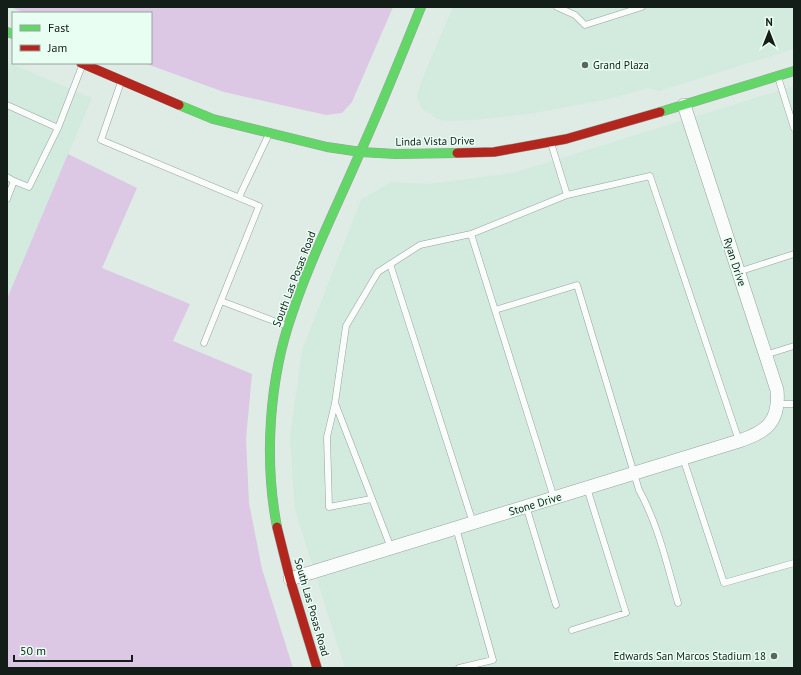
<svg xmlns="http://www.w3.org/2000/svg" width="801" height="675" font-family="'PT Sans',sans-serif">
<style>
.built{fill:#d2ebde}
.green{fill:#dcc7e4}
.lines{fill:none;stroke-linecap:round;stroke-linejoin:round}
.lane-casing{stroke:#96a29c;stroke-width:7}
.street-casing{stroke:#96a29c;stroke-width:14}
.fast-casing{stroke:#96a29c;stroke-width:10}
.jam-casing{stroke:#96a29c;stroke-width:10}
.lane{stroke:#fafcfb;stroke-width:6}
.street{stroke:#fafcfb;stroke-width:13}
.fast{stroke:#63d668;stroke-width:9}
.jam{stroke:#b3261e;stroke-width:9}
.poi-dot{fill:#5b6660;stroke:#e9fef3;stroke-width:1.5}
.labels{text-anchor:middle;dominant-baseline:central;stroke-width:3;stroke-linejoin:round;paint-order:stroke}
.poi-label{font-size:11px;fill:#141e19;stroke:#e9fef3;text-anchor:start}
.street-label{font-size:11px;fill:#141e19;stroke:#e9fef3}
</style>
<rect width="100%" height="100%" fill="#deece5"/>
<path class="built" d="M453 7H794V49L659 91 648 88 609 99 529 114 474 120 445 121 436 118 422 109 417 96 421 82Z
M7 62 92 98 7 299Z
M794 86V668H345L295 510 290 437 302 350 361 200 391 182 428 184 513 173Z"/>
<path class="green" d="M11 7H393L352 102 342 113 326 115 224 92 144 63H151V13H25Z
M68 154 137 188 102 268 190 304 173 341 252 374 246 439 249 503 262 569 293 668H7V299Z"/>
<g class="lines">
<defs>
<path id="lane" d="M557 7 575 15 585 25 642 7
M778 77 794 128
M121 82 101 140 259 206 204 343
M7 105 58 128 82 66
M551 143 567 195 650 176 739 441
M7 177 14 181 7 199
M14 181 29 187 58 128
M239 197 269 134
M390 264 473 523
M738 272 794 254
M221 301 287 326
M495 310 577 285 639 490C658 524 667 565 678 603
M765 355 794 346
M335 403 327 437 329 507 371 499
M778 404H794
M683 458 724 583 794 563
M554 498 471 234 567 195
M526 506 556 605
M456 528 493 660 459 668
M391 548 335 403 346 326 378 272 420 245 471 234
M572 630 626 613 587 488"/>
<path id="street" d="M290 579 739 441C767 432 780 421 777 390L684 105"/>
<path id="fast" d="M7 32 13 34
M179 105 213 119 327 147 361 152 396 154 457 153
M660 112 794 71
M277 527C264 460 269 379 292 314 310 260 336 208 359 155 381 107 401 56 421 7"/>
<path id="jam" d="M81 63 179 105
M457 153 494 152 566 139 660 112
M277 527 290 579 317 668"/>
</defs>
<use href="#lane" class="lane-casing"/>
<use href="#street" class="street-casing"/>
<use href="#fast" class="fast-casing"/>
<use href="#jam" class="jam-casing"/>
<use href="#lane" class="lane"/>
<use href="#street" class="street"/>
<use href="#fast" class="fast"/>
<use href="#jam" class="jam"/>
</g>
<g class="poi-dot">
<circle cx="585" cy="65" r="4"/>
<circle cx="774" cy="656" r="4"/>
</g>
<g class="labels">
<g class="poi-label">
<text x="593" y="65">Grand Plaza</text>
<text x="766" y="656" text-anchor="end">Edwards San Marcos Stadium 18</text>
</g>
<g class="street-label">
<text transform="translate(435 141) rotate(-1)">Linda Vista Drive</text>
<text transform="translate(735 262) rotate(72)">Ryan Drive</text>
<text transform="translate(294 279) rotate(-69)">South Las Posas Road</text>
<text transform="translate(535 504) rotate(-17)">Stone Drive</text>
<text transform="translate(312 607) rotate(74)">South Las Posas Road</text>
</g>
</g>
<rect width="801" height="675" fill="none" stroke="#141e19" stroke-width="16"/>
<rect x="12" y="12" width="140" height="52" fill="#e9fef3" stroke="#94a49c"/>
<rect x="20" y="25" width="20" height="6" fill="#63d668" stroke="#94a49c"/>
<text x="48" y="32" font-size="12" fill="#141e19">Fast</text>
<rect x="20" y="45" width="20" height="6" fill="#b3261e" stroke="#94a49c"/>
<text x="48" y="52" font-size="12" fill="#141e19">Jam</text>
<g transform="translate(769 32)" stroke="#e9fef3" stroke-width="3" paint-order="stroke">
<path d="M0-3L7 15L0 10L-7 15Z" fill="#141e19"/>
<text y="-6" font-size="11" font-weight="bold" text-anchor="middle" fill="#141e19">N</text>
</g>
<path d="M14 655v6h118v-6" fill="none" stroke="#141e19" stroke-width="2"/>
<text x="20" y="655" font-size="12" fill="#141e19" stroke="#e9fef3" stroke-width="3" paint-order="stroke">50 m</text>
</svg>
